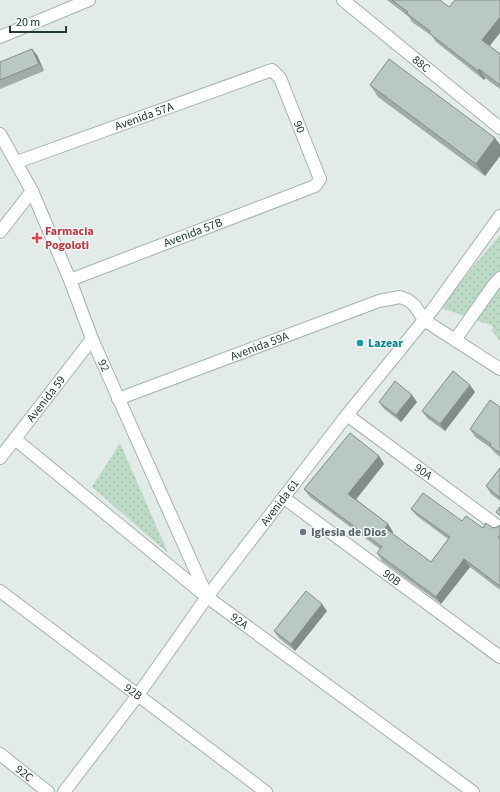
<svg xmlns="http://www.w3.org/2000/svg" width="500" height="792" font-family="'Source Sans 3',sans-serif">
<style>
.park{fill:url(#park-dots)}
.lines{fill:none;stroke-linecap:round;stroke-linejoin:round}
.minor-casing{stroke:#a5b2ae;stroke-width:14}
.minor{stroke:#fff;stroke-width:12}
.wall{fill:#a0aca8}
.shaded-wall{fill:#828c88}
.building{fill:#bac8c3;stroke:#828c88}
.health-dot{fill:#e0444e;stroke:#f2f8f5;stroke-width:1.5}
.culture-dot{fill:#0f9aa8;stroke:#f2f8f5;stroke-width:1.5}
.worship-dot{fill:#6b7280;stroke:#f2f8f5;stroke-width:1.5}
.labels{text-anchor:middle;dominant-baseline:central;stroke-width:3;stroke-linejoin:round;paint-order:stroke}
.street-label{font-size:12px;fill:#233a35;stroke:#f2f8f5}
.health-label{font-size:12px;font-weight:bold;fill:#be3a42;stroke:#f2f8f5;text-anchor:start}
.culture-label{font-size:12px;font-weight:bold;fill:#0d838f;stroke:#f2f8f5;text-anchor:start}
.worship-label{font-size:12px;font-weight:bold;fill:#5b616d;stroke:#f2f8f5;text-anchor:start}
</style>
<defs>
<pattern id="park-dots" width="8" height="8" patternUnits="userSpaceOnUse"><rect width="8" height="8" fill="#bcdac6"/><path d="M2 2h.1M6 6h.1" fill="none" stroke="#a1bcab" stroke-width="1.8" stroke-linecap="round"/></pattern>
</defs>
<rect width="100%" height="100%" fill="#e2ebe7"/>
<path class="park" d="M500 235V341L492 331 493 326 439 307Z
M120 443 168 553 92 487Z"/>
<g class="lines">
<defs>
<g id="minor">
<path id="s1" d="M343 0 500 128"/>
<path d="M0 37 89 0"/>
<path id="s2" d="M0 134 32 191 70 280 92 339 206 594"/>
<path id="s3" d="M17 162 272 70 280 78 320 179 315 186 70 280"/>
<path d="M0 232 32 191"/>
<path d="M455 340 493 286 500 278"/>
<path id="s4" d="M118 399 379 301 400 297 408 300 415 306 424 320 500 369"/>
<path id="s5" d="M347 415 500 528"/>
<path id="s6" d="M15 439 207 597 473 792"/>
<path id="s7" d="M0 458 92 339"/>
<path id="s8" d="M284 498 500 657"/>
<path id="s9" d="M0 591 266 792"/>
<path id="s10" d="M0 754 48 792"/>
<path id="s11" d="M64 792 138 695 207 597 347 415 433 309 500 216"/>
</g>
</defs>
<use href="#minor" class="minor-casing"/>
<use href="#minor" class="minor"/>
</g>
<path class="wall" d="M387 0H440L490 46 500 54V89L485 78 484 80 435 41 432 36 412 22 409 17Z
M37 55 44 71 0 89V62Z
M370 85 495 138 500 145V156L485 176 378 97Z
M475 392 445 431 427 418 422 411Z
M379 402H417L401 422 384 409Z
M500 407V457L495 453 491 448 475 437 470 429Z
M379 456 384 464 356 499 388 524 393 532 392 534 431 562 448 539 417 516 411 509 462 521 483 528 497 527 500 525V590L470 567 441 604 382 561 377 553 380 549 310 497 304 489Z
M500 468V501L491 494 486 486Z
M327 611 295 651 279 638 274 631Z"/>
<path class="shaded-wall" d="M500 17V33L488 48 482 40Z
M32 49 37 55 44 71 39 64Z
M479 69 485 78 484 80 478 71Z
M495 138 500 145V156L485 176 476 164Z
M470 385 475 392 445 431 440 424Z
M412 395 417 402 401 422 396 415Z
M379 456 384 464 354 502 348 494Z
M388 524 393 532 390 536 385 528Z
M464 559 470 567 441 604 436 597Z
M322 604 327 611 295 651 291 644Z"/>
<path class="building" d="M392 0H440L449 7 455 0H500V17L482 40 500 54V85L479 69 478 71 429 33 430 31 406 13 408 12Z
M32 49 39 64 0 80V62Z
M389 59 495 138 476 164 370 85Z
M453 371 470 385 440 424 422 411Z
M395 381 412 395 396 415 379 402Z
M490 400 500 407V453L490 446 491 444 470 429Z
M350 433 379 456 348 494 388 524 385 528 431 562 450 537 411 509 423 493 462 521 466 516 483 528 486 523 493 528 497 527 500 525V535L498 537 500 539V586L464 559 436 597 377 553 382 547 304 489Z
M500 468V498L486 486Z
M500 507V516L496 512Z
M306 591 322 604 291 644 274 631Z"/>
<path class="health-dot" d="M35 232h4v4h4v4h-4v4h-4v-4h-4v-4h4z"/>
<circle class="culture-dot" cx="360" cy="343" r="4"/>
<circle class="worship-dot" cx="303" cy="532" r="4"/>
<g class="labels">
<g class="street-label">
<text stroke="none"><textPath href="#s1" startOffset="101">88C</textPath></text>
<text stroke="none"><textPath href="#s3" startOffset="135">Avenida 57A</textPath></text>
<text stroke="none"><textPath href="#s3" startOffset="335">90</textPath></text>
<text transform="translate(193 233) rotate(-21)">Avenida 57B</text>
<text stroke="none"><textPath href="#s4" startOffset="151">Avenida 59A</textPath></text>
<text stroke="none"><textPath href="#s2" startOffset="254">92</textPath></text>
<text stroke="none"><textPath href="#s7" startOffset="75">Avenida 59</textPath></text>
<text stroke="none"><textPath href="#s5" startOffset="95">90A</textPath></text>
<text stroke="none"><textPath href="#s11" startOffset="361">Avenida 61</textPath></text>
<text stroke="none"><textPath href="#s8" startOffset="134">90B</textPath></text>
<text stroke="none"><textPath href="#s6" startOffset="289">92A</textPath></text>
<text stroke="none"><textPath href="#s9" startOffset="167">92B</textPath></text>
<text stroke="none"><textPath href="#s10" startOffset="31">92C</textPath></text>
</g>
<g class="health-label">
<text x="45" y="231">Farmacia<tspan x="45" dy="14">Pogoloti</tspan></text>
</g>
<g class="culture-label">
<text x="368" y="343">Lazear</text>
</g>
<g class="worship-label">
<text x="311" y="532">Iglesia de Dios</text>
</g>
</g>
<path d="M10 26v6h56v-6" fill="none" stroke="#233a35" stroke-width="2"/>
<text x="16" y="26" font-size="12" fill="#233a35" stroke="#f2f8f5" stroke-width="3" paint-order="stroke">20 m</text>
</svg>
